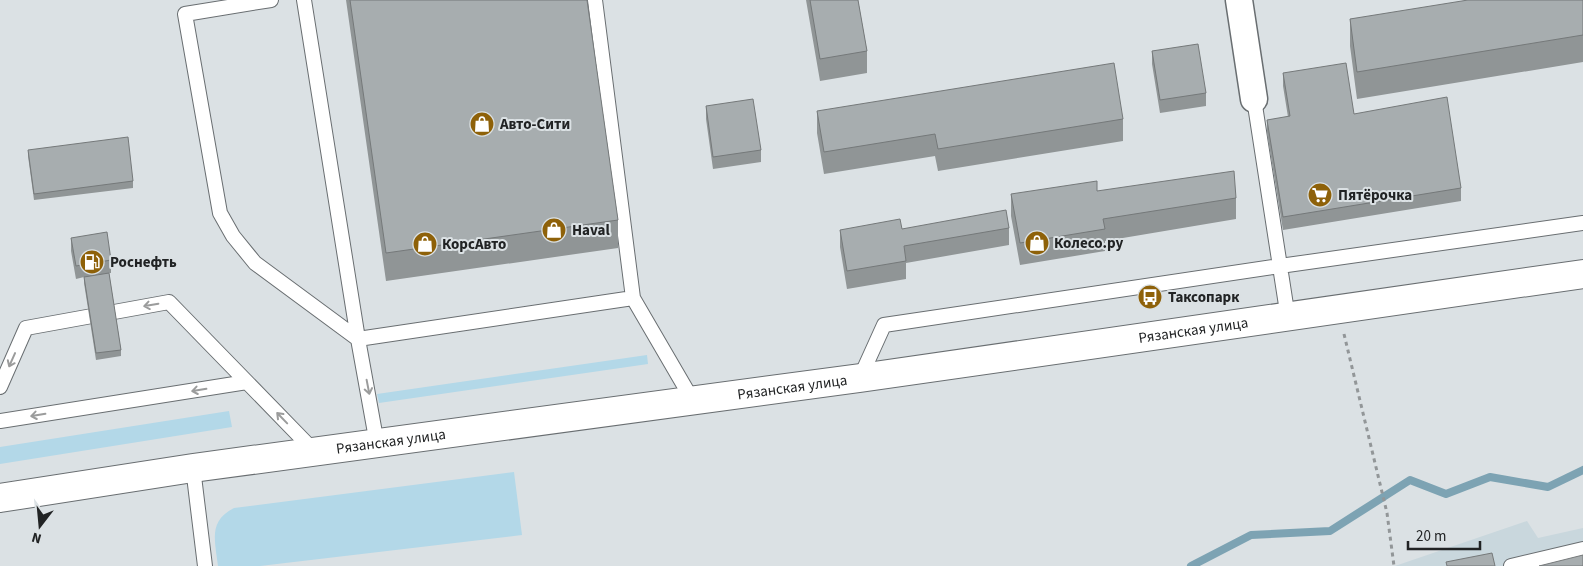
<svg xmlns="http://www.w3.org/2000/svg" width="1583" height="566" font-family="'Source Sans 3',sans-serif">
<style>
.built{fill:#c9d7dd}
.green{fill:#b3d8e8}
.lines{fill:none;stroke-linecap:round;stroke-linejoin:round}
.stream{stroke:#7da3b3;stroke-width:8}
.lane-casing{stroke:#696e71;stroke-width:16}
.street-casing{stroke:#696e71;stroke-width:29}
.primary-casing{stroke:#696e71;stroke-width:30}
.path{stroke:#929698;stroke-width:3;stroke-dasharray:4 4;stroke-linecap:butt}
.lane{stroke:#fff;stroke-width:14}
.street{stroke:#fff;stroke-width:26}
.primary{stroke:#fff;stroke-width:28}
.wall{fill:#909596}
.building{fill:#a7adaf;stroke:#75797a}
.oneway{stroke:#9b9c9c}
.labels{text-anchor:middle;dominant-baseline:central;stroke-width:4;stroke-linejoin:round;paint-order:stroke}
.poi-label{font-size:15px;font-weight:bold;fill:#212324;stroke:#dbe1e4;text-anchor:start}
.street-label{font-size:15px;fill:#212324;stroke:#dbe1e4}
</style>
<rect width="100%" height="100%" fill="#dbe1e4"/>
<path class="built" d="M1527 521 1538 538 1583 528V566H1395Z"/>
<path class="green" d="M647 355 648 364 379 403 377 394Z
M229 411 232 427 0 464V447Z
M514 472 522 535 260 566H218C215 541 208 521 234 508Z"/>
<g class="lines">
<path class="stream" d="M1191 566 1251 535 1330 531 1410 480 1446 494 1490 477 1548 487 1583 470"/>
<defs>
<path id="lane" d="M271 0 185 14 220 213 233 236 255 263 358 339 633 298
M304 0 358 339 377 444
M595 0 633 298 693 401
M1254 99 1288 318
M860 378 884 325 1280 266 1583 223
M0 387 26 328 169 302 315 452
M0 421 247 382
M193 468 205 566
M1511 566 1583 549"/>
<path id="street" d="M1239 0 1254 99"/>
<g id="primary">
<path id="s1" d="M0 498 193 468 860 378 1583 274"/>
</g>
</defs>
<use href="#lane" class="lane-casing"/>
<use href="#street" class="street-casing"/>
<use href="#primary" class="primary-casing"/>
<path class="path" d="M1344 334 1387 513 1394 566"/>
<use href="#lane" class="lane"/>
<use href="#street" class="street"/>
<use href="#primary" class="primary"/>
</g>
<path class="wall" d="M346 0H587L618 220V248L386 281Z
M806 0H858L867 51V73L820 81Z
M1583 0V62L1357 99 1350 46V19Z
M1152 51 1206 93V106L1160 113 1152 64Z
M1283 73 1354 114 1461 188V201L1283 230 1267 133V120L1288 117 1283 86Z
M706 106 761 150V162L713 169 706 119Z
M817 111 1123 119V141L938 171 935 156 824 174 817 133Z
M28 150 133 181V188L34 200 28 156Z
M1097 191 1236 198V219L1105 241V251L1020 265 1011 216V194Z
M1009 228V245L906 263V279L847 289 840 247V230Z
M71 238 111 260V273H109L121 350V356L96 360 84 283V277L76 279 71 251Z"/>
<path class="building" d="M350 0H587L618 220 386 253Z
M810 0H858L867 51 820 59Z
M1468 0H1583V35L1357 72 1350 19Z
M1198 44 1206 93 1160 100 1152 51Z
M1114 63 1123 119 938 149 935 134 824 152 817 111Z
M1346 63 1354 114 1447 97 1461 188 1283 217 1267 120 1290 116 1283 73Z
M753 99 761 150 713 157 706 106Z
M128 137 133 181 34 194 28 150Z
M1234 171 1236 198 1103 219 1105 229 1020 243 1011 194 1097 181V191Z
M1006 210 1009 228 904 246 906 261 847 271 840 230 900 219 902 229Z
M107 232 111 260 76 266 71 238Z
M109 273 121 350 96 353 84 277Z
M1492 553 1495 566H1447L1446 562Z
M1583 555V566H1539Z"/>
<defs><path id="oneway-shaft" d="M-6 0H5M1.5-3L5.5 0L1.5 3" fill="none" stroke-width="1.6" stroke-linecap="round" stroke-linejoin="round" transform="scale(1.25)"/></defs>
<g class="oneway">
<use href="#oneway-shaft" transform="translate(151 305) rotate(170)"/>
<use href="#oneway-shaft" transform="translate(12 360) rotate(114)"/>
<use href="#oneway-shaft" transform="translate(368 387) rotate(79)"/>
<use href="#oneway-shaft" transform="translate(199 390) rotate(171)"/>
<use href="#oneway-shaft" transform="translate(38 415) rotate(171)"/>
<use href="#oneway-shaft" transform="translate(282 418) rotate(-134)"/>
</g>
<defs>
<symbol id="shop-disc" viewBox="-11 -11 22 22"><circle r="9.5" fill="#8e6109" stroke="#dbe1e4"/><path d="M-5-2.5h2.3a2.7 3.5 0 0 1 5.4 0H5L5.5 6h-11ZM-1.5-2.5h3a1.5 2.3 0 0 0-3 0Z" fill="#fff"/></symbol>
<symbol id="supermarket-disc" viewBox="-11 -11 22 22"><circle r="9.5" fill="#8e6109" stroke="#dbe1e4"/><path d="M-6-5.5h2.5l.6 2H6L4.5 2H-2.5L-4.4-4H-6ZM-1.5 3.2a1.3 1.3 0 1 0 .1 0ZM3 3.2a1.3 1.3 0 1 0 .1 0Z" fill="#fff"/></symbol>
<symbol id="fuel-disc" viewBox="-11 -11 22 22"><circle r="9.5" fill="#8e6109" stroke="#dbe1e4"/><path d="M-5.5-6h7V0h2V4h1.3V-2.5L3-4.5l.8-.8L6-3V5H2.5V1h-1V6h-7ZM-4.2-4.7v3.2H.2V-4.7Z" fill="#fff"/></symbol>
<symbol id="bus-disc" viewBox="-11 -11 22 22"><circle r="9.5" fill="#8e6109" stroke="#dbe1e4"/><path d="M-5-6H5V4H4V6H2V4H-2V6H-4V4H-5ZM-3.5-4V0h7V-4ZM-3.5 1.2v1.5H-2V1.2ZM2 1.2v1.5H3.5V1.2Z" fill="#fff"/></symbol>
</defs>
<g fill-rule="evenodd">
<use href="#shop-disc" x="468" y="110" width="28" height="28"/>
<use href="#supermarket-disc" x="1306" y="181" width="28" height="28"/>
<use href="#shop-disc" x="540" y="216" width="28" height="28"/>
<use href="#shop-disc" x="1023" y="229" width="28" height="28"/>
<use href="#shop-disc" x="411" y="230" width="28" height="28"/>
<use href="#fuel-disc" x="78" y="248" width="28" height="28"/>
<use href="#bus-disc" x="1136" y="283" width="28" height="28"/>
</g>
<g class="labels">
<g class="poi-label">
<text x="500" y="124">Авто-Сити</text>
<text x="1338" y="195">Пятёрочка</text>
<text x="572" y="230">Haval</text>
<text x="1054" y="243">Колесо.ру</text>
<text x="442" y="244">КорсАвто</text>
<text x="110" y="262">Роснефть</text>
<text x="1168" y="297">Таксопарк</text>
</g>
<g class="street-label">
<text stroke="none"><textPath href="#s1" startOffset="1205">Рязанская улица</textPath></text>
<text stroke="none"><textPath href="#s1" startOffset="800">Рязанская улица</textPath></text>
<text stroke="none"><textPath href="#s1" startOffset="395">Рязанская улица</textPath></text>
</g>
</g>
<g transform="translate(40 526) rotate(196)" stroke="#dbe1e4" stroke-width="4" paint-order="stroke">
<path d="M0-4L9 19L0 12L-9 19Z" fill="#212324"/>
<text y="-8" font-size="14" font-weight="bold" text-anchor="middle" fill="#212324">N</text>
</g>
<path d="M1408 541v8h72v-8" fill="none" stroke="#212324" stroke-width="2.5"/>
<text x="1416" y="541" font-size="15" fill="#212324" stroke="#dbe1e4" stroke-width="4" paint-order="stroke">20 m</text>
</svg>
